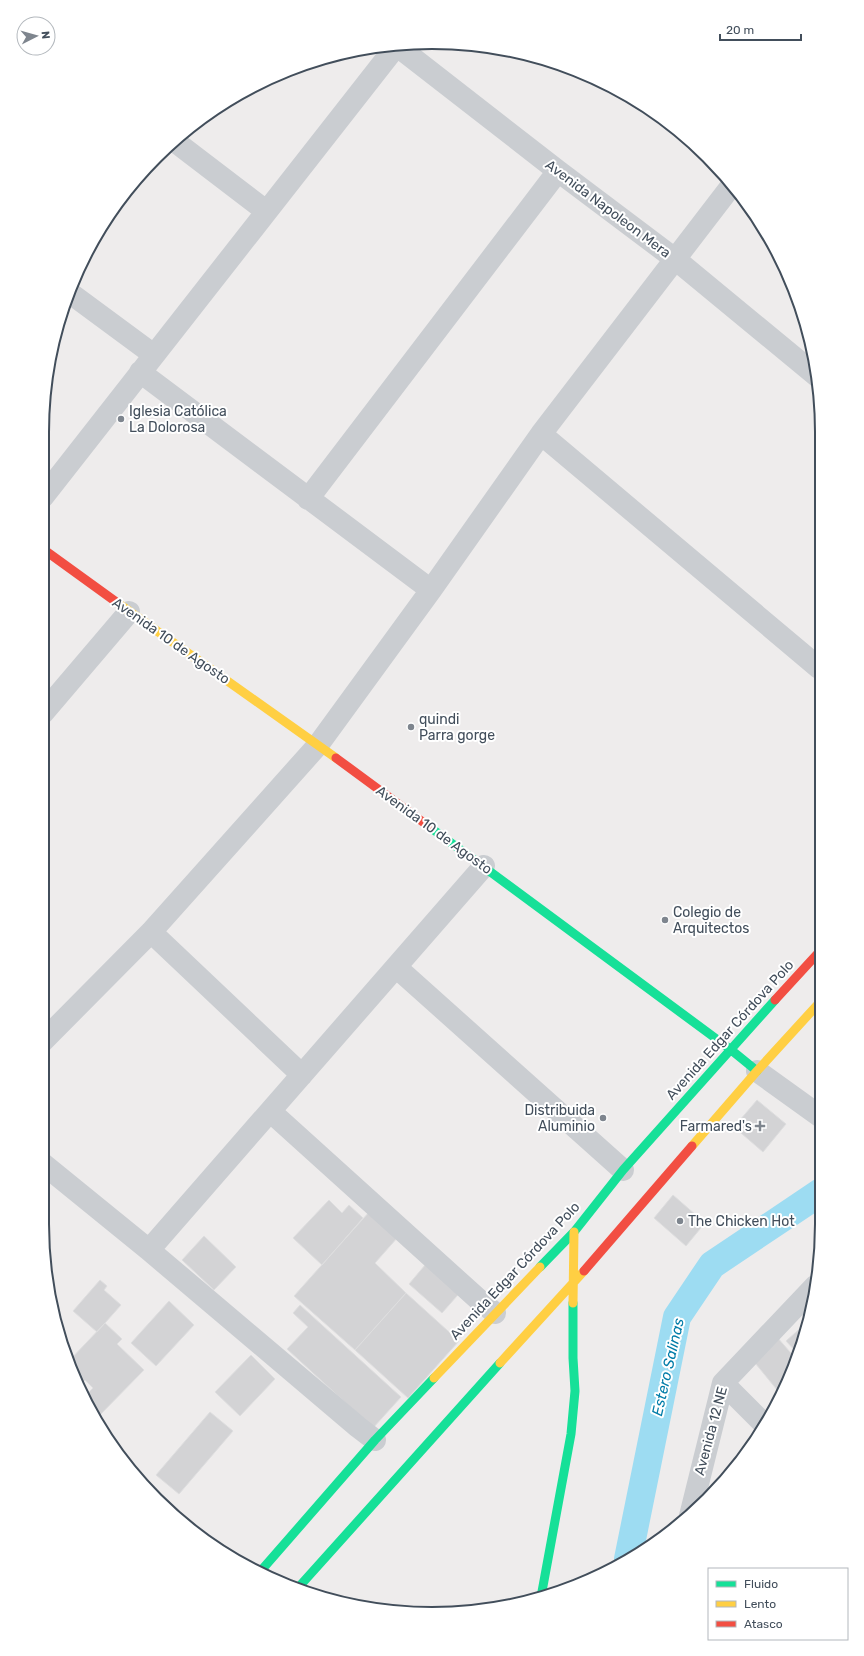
<svg xmlns="http://www.w3.org/2000/svg" width="864" height="1656" font-family="Rubik,sans-serif">
<style>
.lines{fill:none;stroke-linecap:round;stroke-linejoin:round}
.canal{stroke:#9ddcf2;stroke-width:28}
.building{fill:#d3d3d5;stroke:#dededf}
.street{stroke:#cacdd1;stroke-width:22}
.fast{stroke:#16e098;stroke-width:9}
.slow{stroke:#ffcf43;stroke-width:9}
.jam{stroke:#f24e42;stroke-width:9}
.poi-dot{fill:#7e858e;stroke:#fff;stroke-width:1.5}
.labels{text-anchor:middle;dominant-baseline:central;stroke-width:4;stroke-linejoin:round;paint-order:stroke}
.street-label{font-size:14px;fill:#424e5b;stroke:#fff}
.poi-label{font-size:14px;fill:#424e5b;stroke:#fff;text-anchor:start}
.water-label{font-size:15px;font-style:italic;fill:#017ca8;stroke:#fff}
.rim{fill:none;stroke:#424e5b;stroke-width:2}
</style>
<rect width="100%" height="100%" fill="#eeecec"/>
<g class="lines">
<path class="canal" d="M628 1559 677 1317 712 1265 821 1192"/>
</g>
<path class="building" d="M757 1100 786 1124 763 1152 734 1127Z
M673 1195 705 1223 686 1246 654 1218Z
M329 1200 342 1213 349 1205 363 1218 322 1265 293 1238Z
M370 1211 398 1237 375 1263 406 1293 355 1350 294 1296Z
M204 1236 236 1267 214 1290 182 1260Z
M431 1258 464 1288 442 1313 409 1284Z
M100 1280 107 1286 104 1290 121 1305 97 1332 73 1311Z
M406 1293 459 1341 408 1398 355 1350Z
M813 1299 809 1322 799 1311Z
M169 1301 194 1325 156 1366 131 1343Z
M300 1305 401 1397 373 1428 287 1349 308 1327 293 1313Z
M105 1323 122 1339 117 1344 144 1370 95 1420 84 1397 93 1388 85 1380 79 1386 68 1362Z
M805 1324 808 1327 798 1354 786 1341Z
M777 1337 796 1359 782 1396 751 1358Z
M251 1355 275 1379 240 1416 215 1392Z
M210 1412 233 1431 179 1494 156 1475Z"/>
<g class="lines">
<path class="street" d="M396 45 558 171 675 259 818 377
M173 140 266 211
M70 293 154 355
M140 372 431 590
M541 434 819 668
M43 497 397 45
M308 499 558 171
M43 713 129 612
M151 932 302 1075
M396 967 623 1170
M42 1042 151 932 318 745 431 590 541 434 732 185
M757 1071 821 1117
M271 1112 478 1299 495 1313
M42 1163 149 1250 358 1427 375 1440
M149 1250 484 866
M723 1383 765 1425
M690 1516 723 1383 815 1286"/>
<path class="fast" d="M431 828 730 1049 757 1071
M540 1267 574 1232 623 1170 775 1000
M259 1573 375 1440 434 1378
M297 1589 500 1363
M541 1597 571 1434 575 1391 573 1358V1303"/>
<path class="slow" d="M119 604 336 758
M692 1146 757 1071 820 1002
M573 1303 574 1232
M500 1363 584 1271
M434 1378 540 1267"/>
<path class="jam" d="M43 549 119 604
M336 758 431 828
M775 1000 820 951
M584 1271 692 1146"/>
</g>
<g class="poi-dot">
<circle cx="121" cy="419" r="4"/>
<circle cx="411" cy="727" r="4"/>
<circle cx="665" cy="920" r="4"/>
<circle cx="603" cy="1118" r="4"/>
<path d="M758 1120h4v4h4v4h-4v4h-4v-4h-4v-4h4z"/>
<circle cx="680" cy="1221" r="4"/>
</g>
<g class="labels">
<g class="street-label">
<text transform="translate(608 209) rotate(37)">Avenida Napoleon Mera</text>
<text transform="translate(171 641) rotate(35)">Avenida 10 de Agosto</text>
<text transform="translate(434 830) rotate(36)">Avenida 10 de Agosto</text>
<text transform="translate(730 1030) rotate(-48)">Avenida Edgar Córdova Polo</text>
<text transform="translate(515 1271) rotate(-47)">Avenida Edgar Córdova Polo</text>
<text transform="translate(711 1431) rotate(-75)">Avenida 12 NE</text>
</g>
<g class="poi-label">
<text x="129" y="411">Iglesia Católica<tspan x="129" dy="16">La Dolorosa</tspan></text>
<text x="419" y="719">quindi<tspan x="419" dy="16">Parra gorge</tspan></text>
<text x="673" y="912">Colegio de<tspan x="673" dy="16">Arquitectos</tspan></text>
<text x="595" y="1110" text-anchor="end">Distribuida<tspan x="595" dy="16">Aluminio</tspan></text>
<text x="752" y="1126" text-anchor="end">Farmared's</text>
<text x="688" y="1221">The Chicken Hot</text>
</g>
<g class="water-label">
<text transform="translate(668 1367) rotate(-77)">Estero Salinas</text>
</g>
</g>
<path d="M0 0H864V1656H0ZM432 49H432A383 383 0 0 1 815 432V1224A383 383 0 0 1 432 1607H432A383 383 0 0 1 49 1224V432A383 383 0 0 1 432 49Z" fill="#fff" fill-rule="evenodd"/>
<path class="rim" d="M432 49H432A383 383 0 0 1 815 432V1224A383 383 0 0 1 432 1607H432A383 383 0 0 1 49 1224V432A383 383 0 0 1 432 49Z"/>
<rect x="708" y="1568" width="140" height="72" fill="#ffffff" stroke="#b3b8bd"/>
<rect x="716" y="1581" width="20" height="6" fill="#16e098" stroke="#b3b8bd"/>
<text x="744" y="1588" font-size="12" fill="#424e5b">Fluido</text>
<rect x="716" y="1601" width="20" height="6" fill="#ffcf43" stroke="#b3b8bd"/>
<text x="744" y="1608" font-size="12" fill="#424e5b">Lento</text>
<rect x="716" y="1621" width="20" height="6" fill="#f24e42" stroke="#b3b8bd"/>
<text x="744" y="1628" font-size="12" fill="#424e5b">Atasco</text>
<g transform="translate(36 36) rotate(84)"><circle r="19" fill="#ffffff" stroke="#b3b8bd"/>
<path d="M0-3L7 15L0 10L-7 15Z" fill="#7e858e"/>
<text y="-6" font-size="11" font-weight="bold" text-anchor="middle" fill="#424e5b">N</text>
</g>
<path d="M720 34v6h81v-6" fill="none" stroke="#424e5b" stroke-width="2"/>
<text x="726" y="34" font-size="12" fill="#424e5b" stroke="#ffffff" stroke-width="3" paint-order="stroke">20 m</text>
</svg>
